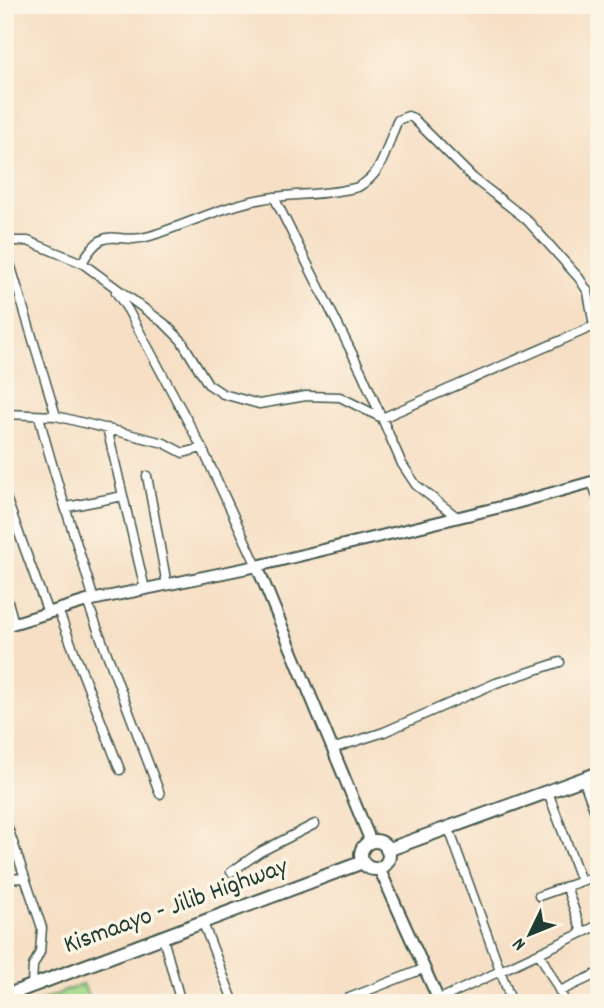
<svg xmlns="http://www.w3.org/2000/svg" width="604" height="1008" font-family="Dekko,sans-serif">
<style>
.green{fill:#a3d98a;stroke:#618b5f;stroke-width:2}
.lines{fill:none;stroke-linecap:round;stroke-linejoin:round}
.street-casing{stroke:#3f554a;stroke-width:11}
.secondary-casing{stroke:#3f554a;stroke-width:14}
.primary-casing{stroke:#3f554a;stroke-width:16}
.street{stroke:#fff;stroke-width:8}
.secondary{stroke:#fff;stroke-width:10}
.primary{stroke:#fff;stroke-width:12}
.labels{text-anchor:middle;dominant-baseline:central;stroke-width:7;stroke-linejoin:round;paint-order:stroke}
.street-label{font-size:26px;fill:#1f3d34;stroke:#fcf5e5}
</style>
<rect width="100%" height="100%" fill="#fcf5e5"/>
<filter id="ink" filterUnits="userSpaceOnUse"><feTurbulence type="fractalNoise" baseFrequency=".0143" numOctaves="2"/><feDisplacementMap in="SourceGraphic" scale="14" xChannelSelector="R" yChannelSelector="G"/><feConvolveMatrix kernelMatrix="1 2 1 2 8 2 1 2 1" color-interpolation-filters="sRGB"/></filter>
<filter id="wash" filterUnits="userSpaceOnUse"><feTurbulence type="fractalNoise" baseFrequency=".00686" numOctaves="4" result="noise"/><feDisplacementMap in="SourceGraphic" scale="28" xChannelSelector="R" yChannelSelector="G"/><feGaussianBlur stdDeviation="1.57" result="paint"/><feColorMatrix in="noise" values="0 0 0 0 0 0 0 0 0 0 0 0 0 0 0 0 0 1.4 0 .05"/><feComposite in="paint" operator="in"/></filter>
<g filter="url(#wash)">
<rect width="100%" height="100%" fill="#f6dfc5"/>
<path class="green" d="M83 984 91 1003H34Z"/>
</g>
<g filter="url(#ink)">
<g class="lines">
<defs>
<path id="street" d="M274 197 362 373 402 464 416 485 457 517
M5 241H28L82 263 165 324 181 340 208 384 223 394 259 404 306 396 340 397 382 418 594 326
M5 247 56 416
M82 263C106 220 116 247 150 236 188 224 223 206 262 199 294 193 327 196 358 187 385 173 386 145 398 120L408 116 413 118 473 178 526 219 579 278 588 292 594 326 599 336
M116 292 128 310 202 448 257 566
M5 414 56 416 164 443 183 453 202 448
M39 416C54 478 76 538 94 600
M107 428 145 589
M147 476 167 585
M592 482 599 501
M5 495 48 613
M67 507 123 496
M5 591 14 623
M87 601 160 794
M58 610 120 770
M332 749 384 732 496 683 560 662
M583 779 599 823
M548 792 581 881
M5 819 42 928 40 952 33 966 32 984
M449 829 512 1003
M231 872 260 852 315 824
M5 879 25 878
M566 886 582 932
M539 896 599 875
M203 923 234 1003
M163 938 181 1003
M539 953 566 1003
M560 991 599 973
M438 1000 599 925
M336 1003 423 969"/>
<path id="secondary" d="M257 566 371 842
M5 626 87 601 257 566 509 505 599 480
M379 868 440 1003"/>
<path id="primary" d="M361 855a14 14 0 1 1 28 0a14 14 0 1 1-28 0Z
M387 850 599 773
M5 996 363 862"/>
</defs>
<use href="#street" class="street-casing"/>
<use href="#secondary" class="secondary-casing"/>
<use href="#primary" class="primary-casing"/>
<use href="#street" class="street"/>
<use href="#secondary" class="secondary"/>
<use href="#primary" class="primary"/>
</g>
</g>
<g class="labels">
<g class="street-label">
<text transform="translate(176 907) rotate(-20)">Kismaayo - Jilib Highway</text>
</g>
</g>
<rect width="604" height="1008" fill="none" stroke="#fcf5e5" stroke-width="28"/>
<g transform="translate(530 934) rotate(227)" stroke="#fcf5e5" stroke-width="5" paint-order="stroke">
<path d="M0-5L12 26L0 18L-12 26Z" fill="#1f3d34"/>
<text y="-10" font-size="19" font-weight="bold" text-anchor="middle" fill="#1f3d34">N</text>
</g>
</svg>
